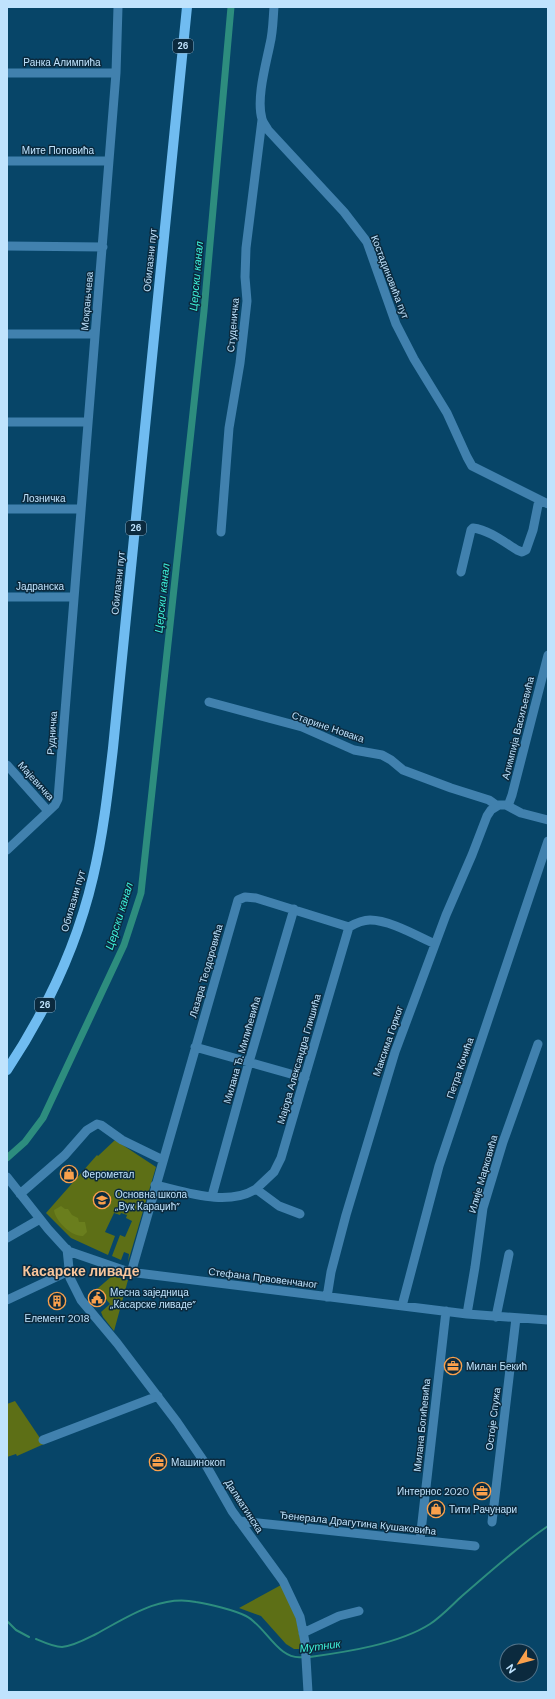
<svg xmlns="http://www.w3.org/2000/svg" width="555" height="1699" font-family="'DM Sans',sans-serif">
<style>
.green{fill:#5d6f16}
.forest{fill:#6a7e1d}
.lines{fill:none;stroke-linecap:round;stroke-linejoin:round}
.stream{stroke:#2d8d7e;stroke-width:2}
.canal{stroke:#2d8d7e;stroke-width:7}
.minor{stroke:#4181ae;stroke-width:9}
.major{stroke:#70bcf1;stroke-width:10}
.labels{text-anchor:middle;dominant-baseline:central;stroke-width:3;stroke-linejoin:round;paint-order:stroke}
.shield{fill:#0b2a3e;stroke:#8aacc4;stroke-width:1}
.shield-label{font-size:9px;font-weight:bold;fill:#c0e3fd}
.street-label{font-size:10px;fill:#c0e3fd;stroke:#0b2a3e}
.poi-label{font-size:10px;fill:#c0e3fd;stroke:#0b2a3e;text-anchor:start}
.water-label{font-size:11px;font-style:italic;fill:#3ef3da;stroke:#0b2a3e}
.district-label{font-size:14px;font-weight:bold;fill:#f9c69c;stroke:#0b2a3e}
</style>
<rect width="100%" height="100%" fill="#074568"/>
<path class="green" d="M115 1140 156 1167 128 1262 129 1254 124 1252 121 1260 112 1256 120 1235 125 1237 132 1221 126 1218 127 1215 121 1213 120 1215 114 1213 105 1232 115 1236 108 1255 71 1238 46 1213 97 1155 98 1156Z
M112 1276 128 1280 114 1331 103 1317 101 1312 110 1304 97 1289Z
M15 1401 44 1444 17 1456 16 1454 7 1457V1404Z
M281 1585 296 1617 302 1649H294L286 1644 261 1616 239 1608Z"/>
<path class="forest" d="M61 1206 65 1209H68L72 1215 78 1218 79 1222H85L87 1232 83 1236C72 1237 55 1221 54 1210Z"/>
<g class="lines">
<path class="stream" d="M7 1621 16 1630 29 1637
M36 1639C43 1642 54 1647 62 1647 74 1646 86 1639 96 1634 126 1618 160 1594 196 1602 209 1604 234 1610 246 1616 266 1626 278 1661 303 1657
M310 1657C346 1652 399 1644 430 1624 442 1616 452 1605 462 1596 490 1572 517 1547 548 1526"/>
<path class="canal" d="M7 1158 25 1142 43 1118 124 945 141 893 204 311 231 7"/>
<path class="minor" d="M274 7C273 19 273 32 270 44 266 64 256 99 262 119 263 123 266 126 268 130L344 212 367 242 396 324 414 359 447 413 467 457 472 466 548 504
M7 73H116
M7 161H109
M7 246 103 247
M7 334H95
M7 422H88
M7 509H81
M221 532 229 428 240 363 247 301 245 277 246 248 262 120
M461 572 471 530 473 528C489 530 504 542 517 550L522 552 526 550 533 530 539 500
M7 597H73
M209 702 302 727 354 750 382 755 391 760 403 770 451 788 489 800 496 805H506L521 813 548 820
M7 765 48 811
M508 806 512 795 548 655
M7 850 55 805 58 799 116 73 118 7
M349 927C356 923 363 920 370 920 390 920 417 936 435 944
M195 1047 305 1078
M7 1177 48 1229 68 1251 129 1272 467 1314 548 1320
M155 1185C186 1192 227 1207 256 1189L279 1206 300 1214
M256 1189 274 1172 281 1158 349 927
M20 1194 65 1155 87 1130 97 1124 101 1125 122 1140 163 1160
M212 1196 249 1062 294 909
M7 1238 40 1219
M67 1249 70 1278 81 1300 117 1343 177 1422 203 1460 232 1511 283 1581 300 1617 305 1642 308 1692
M131 1273 238 900 245 897 256 898 349 927
M327 1297 331 1272 346 1215 395 1052 446 915 472 855 487 816 491 810 499 805
M7 1300 69 1271
M402 1306 439 1166 548 841
M467 1314 475 1267 483 1208 503 1142 538 1044
M496 1317 509 1254
M43 1440 158 1396
M239 1521 475 1546
M492 1522 516 1318
M420 1540 446 1311
M303 1633 339 1616 359 1611"/>
<path class="major" d="M7 1070C46 1011 77 946 93 877 103 835 108 791 113 748L187 7"/>
</g>
<defs>
<symbol id="shop-ring" viewBox="-11 -11 22 22"><circle r="9.5" fill="#0b2a3e" stroke="#f9a04c" stroke-width="1.5"/><path d="M-5-2.5h2.3a2.7 3.5 0 0 1 5.4 0H5L5.5 6h-11ZM-1.5-2.5h3a1.5 2.3 0 0 0-3 0Z" fill="#f9a04c"/></symbol>
<symbol id="school-ring" viewBox="-11 -11 22 22"><circle r="9.5" fill="#0b2a3e" stroke="#f9a04c" stroke-width="1.5"/><path d="M0-5L7-2L0 1L-7-2ZM-4 1L0 2.5L4 1V4Q0 6-4 4Z" fill="#f9a04c"/></symbol>
<symbol id="civic-ring" viewBox="-11 -11 22 22"><circle r="9.5" fill="#0b2a3e" stroke="#f9a04c" stroke-width="1.5"/><path d="M-.6-6.5H3V-4.5H.6V-3L4-1V1h2V6H-6V1h2V-1L-.6-3ZM-1.2 2.5V6h2.4V2.5Z" fill="#f9a04c"/></symbol>
<symbol id="building-ring" viewBox="-11 -11 22 22"><circle r="9.5" fill="#0b2a3e" stroke="#f9a04c" stroke-width="1.5"/><path d="M-4-6H4V6H1V3H-1V6H-4ZM-2.5-4.3h1.7v1.8h-1.7ZM.8-4.3h1.7v1.8H.8ZM-2.5-1h1.7V.8h-1.7ZM.8-1h1.7V.8H.8Z" fill="#f9a04c"/></symbol>
<symbol id="office-ring" viewBox="-11 -11 22 22"><circle r="9.5" fill="#0b2a3e" stroke="#f9a04c" stroke-width="1.5"/><path d="M-6-3h4V-5.5h4V-3h4V5H-6ZM-1-4.5V-3h2v-1.5ZM-6 0V1H6V0Z" fill="#f9a04c"/></symbol>
</defs>
<g fill-rule="evenodd">
<use href="#shop-ring" x="59" y="1164" width="20" height="20"/>
<use href="#school-ring" x="92" y="1190" width="20" height="20"/>
<use href="#civic-ring" x="87" y="1288" width="20" height="20"/>
<use href="#building-ring" x="47" y="1291" width="20" height="20"/>
<use href="#office-ring" x="443" y="1356" width="20" height="20"/>
<use href="#office-ring" x="148" y="1452" width="20" height="20"/>
<use href="#office-ring" x="472" y="1481" width="20" height="20"/>
<use href="#shop-ring" x="426" y="1499" width="20" height="20"/>
</g>
<g class="labels">
<g class="shield">
<rect x="173" y="39" width="20" height="14" rx="3"/>
<rect x="126" y="521" width="20" height="14" rx="3"/>
<rect x="35" y="998" width="20" height="14" rx="3"/>
</g>
<g class="shield-label">
<text x="183" y="46">26</text>
<text x="136" y="528">26</text>
<text x="45" y="1005">26</text>
</g>
<g class="street-label">
<text x="62" y="62">Ранка Алимпића</text>
<text x="58" y="150">Мите Поповића</text>
<text transform="translate(150 260) rotate(-84)">Обилазни пут</text>
<text transform="translate(390 277) rotate(69)">Костадиновића пут</text>
<text transform="translate(87 301) rotate(-85)">Мокрањчева</text>
<text transform="translate(233 325) rotate(-85)">Студеничка</text>
<text x="44" y="498">Лозничка</text>
<text transform="translate(118 583) rotate(-84)">Обилазни пут</text>
<text x="40" y="586">Јадранска</text>
<text transform="translate(328 727) rotate(19)">Старине Новака</text>
<text transform="translate(518 728) rotate(-76)">Алимпија Васиљевића</text>
<text transform="translate(52 733) rotate(-86)">Рудничка</text>
<text transform="translate(36 781) rotate(48)">Мајевичка</text>
<text transform="translate(73 901) rotate(-74)">Обилазни пут</text>
<text transform="translate(206 971) rotate(-74)">Лазара Теодоровића</text>
<text transform="translate(388 1041) rotate(-71)">Максима Горког</text>
<text transform="translate(242 1050) rotate(-74)">Милана Ђ. Милићевића</text>
<text transform="translate(299 1059) rotate(-74)">Мајора Александра Глишића</text>
<text transform="translate(460 1068) rotate(-71)">Петра Кочића</text>
<text transform="translate(483 1174) rotate(-74)">Илије Марковића</text>
<text transform="translate(263 1278) rotate(7)">Стефана Првовенчаног</text>
<text transform="translate(493 1419) rotate(-83)">Остоје Спужа</text>
<text transform="translate(422 1425) rotate(-84)">Милана Богићевића</text>
<text transform="translate(244 1506) rotate(57)">Далматинска</text>
<text transform="translate(358 1523) rotate(6)">Ђенерала Драгутина Кушаковића</text>
</g>
<g class="poi-label">
<text x="82" y="1174">Ферометал</text>
<text x="115" y="1194">Основна школа<tspan x="115" dy="12">„Вук Караџић”</tspan></text>
<text x="110" y="1292">Месна заједница<tspan x="110" dy="12">„Касарске ливаде”</tspan></text>
<text x="57" y="1318" text-anchor="middle">Елемент 2018</text>
<text x="466" y="1366">Милан Бекић</text>
<text x="171" y="1462">Машинокоп</text>
<text x="469" y="1491" text-anchor="end">Интернос 2020</text>
<text x="449" y="1509">Тити Рачунари</text>
</g>
<g class="water-label">
<text transform="translate(196 276) rotate(-85)">Церски канал</text>
<text transform="translate(162 598) rotate(-84)">Церски канал</text>
<text transform="translate(119 916) rotate(-73)">Церски канал</text>
<text transform="translate(320 1646) rotate(-7)">Мутник</text>
</g>
<g class="district-label">
<text x="81" y="1271">Касарске ливаде</text>
</g>
</g>
<rect width="555" height="1699" fill="none" stroke="#c0e3fd" stroke-width="16"/>
<g transform="translate(519 1663) rotate(234)"><circle r="19" fill="#0b2a3e" stroke="#53748a"/>
<path d="M0-3L7 15L0 10L-7 15Z" fill="#f9a04c"/>
<text y="-6" font-size="11" font-weight="bold" text-anchor="middle" fill="#c0e3fd">N</text>
</g>
</svg>
